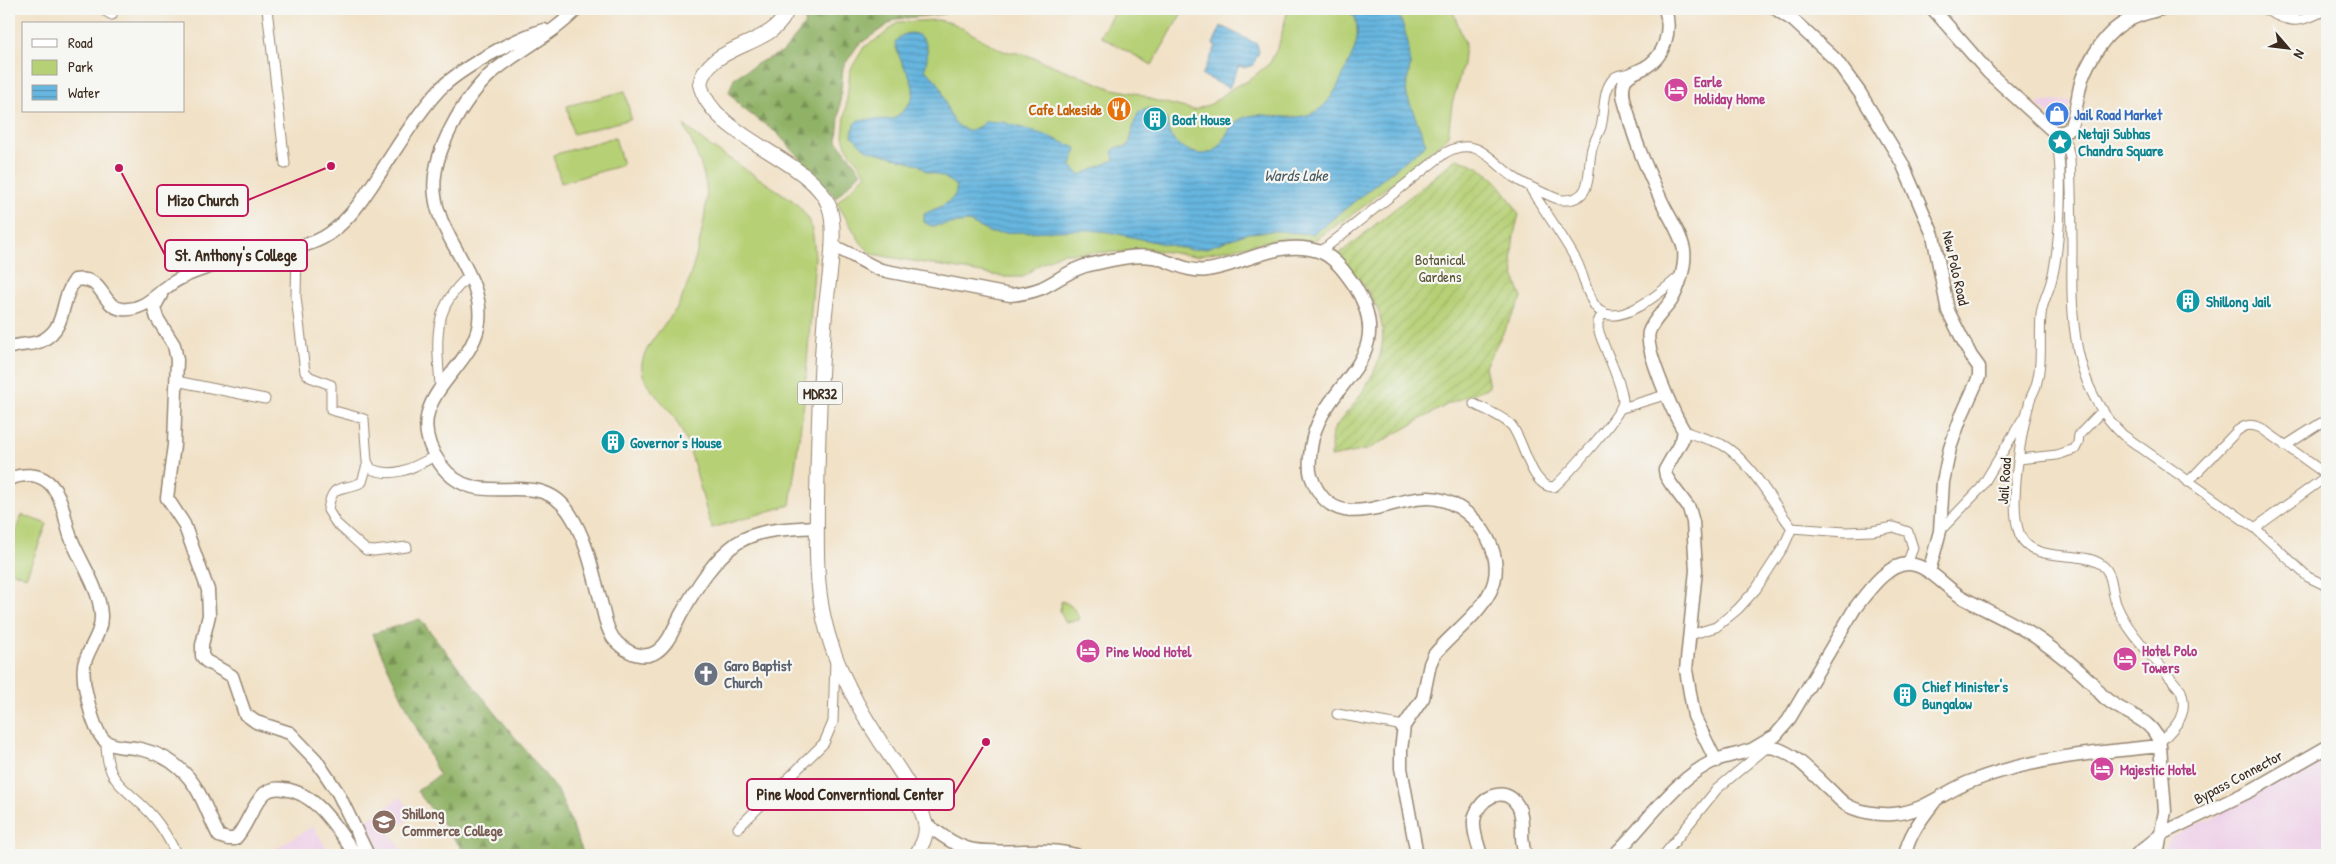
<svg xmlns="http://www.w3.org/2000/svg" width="2336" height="864" font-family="'Patrick Hand',sans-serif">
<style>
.built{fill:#eed0e8}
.green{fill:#b6d075;stroke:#787d4a}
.forest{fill:url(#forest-firs);stroke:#666e42}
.garden{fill:url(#garden-furrows);stroke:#787d4a}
.water{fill:url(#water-rules);stroke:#50707f}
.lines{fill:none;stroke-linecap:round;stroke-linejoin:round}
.street-casing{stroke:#968672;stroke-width:11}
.secondary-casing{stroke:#968672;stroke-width:15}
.primary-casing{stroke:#968672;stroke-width:16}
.street{stroke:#fff;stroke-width:9}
.secondary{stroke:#fff;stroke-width:12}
.primary{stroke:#fff;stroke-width:14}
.labels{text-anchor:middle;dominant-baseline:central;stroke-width:4.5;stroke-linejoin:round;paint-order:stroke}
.shield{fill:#f6f6f2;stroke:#73675e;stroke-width:1}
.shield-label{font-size:14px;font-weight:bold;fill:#3b2a1e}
.hotel-label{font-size:15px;font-weight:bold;fill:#b23c85;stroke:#f6f6f2;text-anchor:start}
.food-label{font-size:15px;font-weight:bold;fill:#c56008;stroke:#f6f6f2;text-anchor:end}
.shop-label{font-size:15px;font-weight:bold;fill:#366cbe;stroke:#f6f6f2;text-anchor:start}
.culture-label{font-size:15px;font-weight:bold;fill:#0d838f;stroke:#f6f6f2;text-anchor:start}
.park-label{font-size:15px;fill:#5a5434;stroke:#f6f6f2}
.street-label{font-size:15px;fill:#3b2a1e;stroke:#f6f6f2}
.worship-label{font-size:15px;font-weight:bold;fill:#5b616d;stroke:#f6f6f2;text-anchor:start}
.education-label{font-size:15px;font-weight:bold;fill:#785e54;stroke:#f6f6f2;text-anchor:start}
.water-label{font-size:16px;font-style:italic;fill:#4a5b62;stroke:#f6f6f2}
.leader{fill:none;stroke:#c2185b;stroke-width:2}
.callout-dot{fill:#c2185b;stroke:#f6f6f2;stroke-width:2}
.callout{fill:#f6f6f2;stroke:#c2185b;stroke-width:2}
.callout-label{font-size:16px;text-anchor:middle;font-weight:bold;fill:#3b2a1e}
</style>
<defs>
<pattern id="forest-firs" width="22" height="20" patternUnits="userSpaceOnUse" patternTransform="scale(1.25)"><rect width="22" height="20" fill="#90b266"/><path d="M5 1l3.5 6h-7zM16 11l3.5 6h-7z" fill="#779153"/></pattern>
<pattern id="garden-furrows" width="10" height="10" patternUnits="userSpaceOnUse" patternTransform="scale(1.25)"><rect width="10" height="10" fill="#b6d075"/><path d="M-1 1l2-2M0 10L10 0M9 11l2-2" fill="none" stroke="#9db365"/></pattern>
<pattern id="water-rules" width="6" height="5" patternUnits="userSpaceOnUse" patternTransform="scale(1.25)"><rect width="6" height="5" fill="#66b6e0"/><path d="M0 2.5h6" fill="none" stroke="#5594b5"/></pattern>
</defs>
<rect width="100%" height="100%" fill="#f6f6f2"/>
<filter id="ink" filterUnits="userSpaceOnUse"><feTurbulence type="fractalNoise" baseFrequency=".02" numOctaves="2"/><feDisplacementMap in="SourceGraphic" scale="10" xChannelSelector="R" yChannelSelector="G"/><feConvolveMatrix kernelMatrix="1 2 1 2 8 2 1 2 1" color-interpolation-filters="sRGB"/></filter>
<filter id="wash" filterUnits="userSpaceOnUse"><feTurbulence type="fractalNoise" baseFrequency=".0096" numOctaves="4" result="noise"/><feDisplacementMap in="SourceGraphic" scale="20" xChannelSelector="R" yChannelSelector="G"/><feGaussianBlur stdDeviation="1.12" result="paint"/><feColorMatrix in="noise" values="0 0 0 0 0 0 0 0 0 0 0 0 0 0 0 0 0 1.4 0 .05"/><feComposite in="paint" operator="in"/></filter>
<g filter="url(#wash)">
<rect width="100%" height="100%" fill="#f1e1c6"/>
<path class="built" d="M2072 101 2061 123 2038 106V102Z
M2317 760 2327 769V855H2163L2171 837 2218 815Z
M401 797 413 816 389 832 405 855H373L355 828Z
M313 826 331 855H265Z"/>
<path class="green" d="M1116 9H1184L1152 65 1100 36Z
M1288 9H1452L1465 43 1463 64 1452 104 1448 137 1360 209 1313 241 1283 238 1196 256 1146 249 1123 252 1061 253 1037 266 1023 277H1005L872 254 861 243 837 203 866 174 846 146 843 136 850 71 864 47 881 37 898 22 938 20 953 23 1003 51 1024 54 1113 89 1140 94 1153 100 1194 110 1211 104 1234 87 1248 81 1270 63 1279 44Z
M625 91 631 119 573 134 567 106Z
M684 125 704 142 792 200C813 218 813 232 815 258L804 402 790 505 712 528C699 491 695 451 674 417 664 401 639 384 642 363 646 343 665 326 676 309 691 286 710 211 706 185 702 163 693 145 684 125Z
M615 137 623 165 561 183 553 155Z
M22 515 47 524 26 577 9 570V548Z
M1061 601C1070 603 1077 611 1079 620L1065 622 1060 611Z"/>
<path class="forest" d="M807 9H947L944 14 896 19 858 45 843 67 837 141 861 172 836 198 777 133 742 108 729 92 734 78 762 61 783 52 804 26Z
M420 619 558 791 584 855H467L417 791 439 775 372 634Z"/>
<path class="garden" d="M1456 159C1491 168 1502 185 1519 215 1510 245 1509 269 1522 298L1485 366 1489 387 1448 404 1367 450 1331 457C1332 450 1330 441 1332 434 1335 424 1351 409 1357 400 1400 339 1386 306 1338 255Z"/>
<path class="water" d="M1344 9H1396C1404 25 1411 48 1410 65 1409 77 1405 84 1407 96L1426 144 1324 226 1312 234 1277 231 1248 233 1206 248 1192 250 1109 232 1088 230 991 233 969 222 931 226 924 222V214C936 208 959 202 956 186L944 177 926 171 918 164 865 149 852 136 854 124 858 120 893 119C934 90 901 76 895 42 905 28 924 31 927 49 928 56 926 64 925 70 931 75 938 81 941 88 948 107 948 125 970 131L982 125 986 121 1003 122 1048 136 1076 148 1071 166 1080 175 1114 160 1112 151 1118 147H1127C1133 140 1131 123 1140 111L1152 108 1165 117C1169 122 1167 129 1170 135 1175 144 1191 154 1202 154 1227 153 1222 129 1239 120 1249 114 1261 114 1272 116 1316 121 1327 110 1345 71 1354 51 1361 40 1355 17Z
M1221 26 1257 44 1259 52 1253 65 1244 68 1239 66 1229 88 1202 75 1216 46 1213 44Z"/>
</g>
<g filter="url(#ink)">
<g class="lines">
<defs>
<path id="street" d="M101 9 112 15
M267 9 285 164
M2264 9C2292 25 2300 23 2327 9
M2294 20V9
M2054 132C2065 163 2060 250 2051 282 2048 293 2042 303 2041 315 2039 339 2043 362 2036 386 2034 392 2030 397 2029 404 2021 432 2008 508 2020 535 2033 565 2081 549 2102 565 2114 574 2111 593 2117 606 2128 634 2162 666 2181 691 2189 714 2176 727 2160 742
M2057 133 2067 145 2070 158C2071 188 2072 219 2072 250 2071 316 2071 386 2123 435L2255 528 2308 577 2327 586
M1529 186C1544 211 1562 234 1576 260 1584 275 1586 293 1595 306 1614 334 1665 289 1680 276
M297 248 296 297 305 372 310 377 331 385V410L364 419 367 461 371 469C395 479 414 467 435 456
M1320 252 1445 153C1479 133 1493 165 1518 180 1531 188 1546 194 1560 200 1594 202 1587 174 1591 153 1592 143 1598 136 1601 127 1605 112 1602 90 1614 78 1618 74 1626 74 1632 73
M176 381 265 399
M440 386C437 340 431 309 469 276
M1474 404C1486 410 1502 416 1511 425 1524 439 1530 488 1554 487 1566 476 1623 414 1623 401 1622 382 1604 349 1598 329V322L1603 312
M1622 408 1665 395
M1684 431C1696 436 1709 439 1721 444 1749 458 1773 504 1792 528L1784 546 1756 589 1738 609 1716 627 1690 635
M2285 446 2321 423
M2019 459 2057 455 2075 449 2078 443 2079 435 2103 410
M367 465 362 482C344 492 332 480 328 510L336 523 366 550 374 551 407 547
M2188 482 2237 431C2246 424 2251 424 2261 428L2327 475
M1792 528 1845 532 1872 531 1894 527 1908 532 1913 548 1907 564
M2255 528 2327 476
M1940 531 1981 488 2022 420
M1337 714 1404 726
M106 742C106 789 130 787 155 819 164 830 171 843 177 855
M738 828 824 743 833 722 835 661
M1664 855 1717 789 1765 749"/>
<path id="secondary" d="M577 9C553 34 521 49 494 71 464 97 429 155 435 196 437 213 444 227 452 242 466 268 485 297 478 328 467 376 396 402 441 465 478 516 537 462 570 514 587 540 593 573 601 602 604 614 606 628 613 638 618 645 628 652 635 654 642 656 650 656 656 652 670 643 675 624 683 611 697 586 714 559 737 543 760 528 791 529 817 527
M1665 9C1672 31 1665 57 1644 68 1637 72 1626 74 1624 83 1621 93 1625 104 1628 113 1635 144 1649 173 1662 202 1669 217 1681 234 1684 250 1686 265 1679 288 1671 301 1664 311 1653 320 1649 332 1644 348 1674 415 1684 431L1682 440 1665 470 1666 476 1671 484 1689 508 1693 522 1696 570 1686 670 1694 716 1716 761
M1776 9 1794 21 1836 60 1860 93 1902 163 1933 235 1948 311 1971 356 1979 367V377L1961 417 1950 448 1943 482 1940 531 1929 572
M1933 9 1989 73 2054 132H2064L2070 128C2077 112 2077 95 2082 79 2088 62 2103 37 2119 26 2131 17 2147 13 2161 9
M832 246C849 252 864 263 881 270L1010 295C1022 294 1032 292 1042 288 1059 280 1074 267 1093 264 1112 260 1133 254 1153 257 1171 261 1188 273 1207 270 1245 265 1280 237 1321 252 1335 258 1345 272 1354 285 1403 362 1319 382 1311 448 1310 457 1308 467 1311 476 1333 539 1388 497 1429 498 1471 499 1511 553 1490 592 1477 617 1451 634 1434 655L1430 664 1423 698 1404 726 1401 750V768L1417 855
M161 295 154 308 157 318 174 345 177 360 174 445 167 498 184 524 208 590 209 615 202 645V656L206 661 232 676 245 714 256 722 290 733 316 760 338 793 368 855
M9 348C19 343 33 346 43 340 68 326 59 301 75 280 105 275 100 306 122 309 144 311 155 295 171 284 178 279 187 275 195 272 218 263 244 256 268 252 290 248 310 247 329 234 353 217 368 191 384 167 401 141 418 113 439 90 459 69 516 38 544 30
M9 479C22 474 37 473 48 482 64 496 64 520 71 538 81 564 99 586 101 615 102 634 88 648 84 665 83 673 84 684 86 692 89 706 94 731 105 741 113 747 125 747 135 748 151 751 166 756 179 768 201 786 206 812 219 836L228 839H235C248 825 251 806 265 793 270 789 277 788 284 789 318 793 337 830 356 855
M926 824C940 834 956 847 974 850 1007 855 1043 846 1076 855
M1481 855C1478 844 1473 833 1474 821 1476 800 1504 782 1518 806 1526 820 1518 840 1526 855
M1614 855C1647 824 1673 779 1716 760 1724 757 1733 755 1741 753 1753 749 1766 745 1778 749 1796 755 1812 773 1826 786 1832 791 1838 799 1845 804 1857 812 1879 815 1893 814 1927 811 1942 792 1972 781 2032 758 2097 752 2160 746 2155 718 2124 715 2105 698 2099 693 2095 686 2090 681 2075 666 2057 652 2040 640 2015 622 1986 611 1960 596 1944 586 1928 565 1909 564 1887 563 1867 593 1855 608L1788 721 1775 736 1753 749
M1905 855C1909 834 1922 818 1935 801
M2136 855 2163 833 2252 790 2327 747
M2157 855 2165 811 2160 746"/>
<path id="primary" d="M787 9C778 47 707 43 700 84 712 138 812 159 829 206 838 231 828 285 825 313 820 375 818 437 817 499 817 538 815 580 824 619 833 659 853 699 875 733 890 758 919 794 925 823 928 835 922 845 916 855"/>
</defs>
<use href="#street" class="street-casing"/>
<use href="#secondary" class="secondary-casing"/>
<use href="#primary" class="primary-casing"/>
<use href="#street" class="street"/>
<use href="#secondary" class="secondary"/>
<use href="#primary" class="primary"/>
</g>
</g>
<defs>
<symbol id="hotel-disc" viewBox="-11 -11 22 22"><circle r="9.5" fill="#d1479c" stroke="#f6f6f2"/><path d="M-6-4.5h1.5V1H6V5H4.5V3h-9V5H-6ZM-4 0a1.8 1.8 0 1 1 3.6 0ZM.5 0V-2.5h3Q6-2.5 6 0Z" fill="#fff"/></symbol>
<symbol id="restaurant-disc" viewBox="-11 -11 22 22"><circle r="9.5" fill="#e8710a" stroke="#f6f6f2"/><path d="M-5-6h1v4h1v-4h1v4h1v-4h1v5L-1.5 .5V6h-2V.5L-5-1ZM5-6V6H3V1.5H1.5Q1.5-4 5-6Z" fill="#fff"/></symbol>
<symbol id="shop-disc" viewBox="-11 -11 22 22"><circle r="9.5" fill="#3f7fe0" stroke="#f6f6f2"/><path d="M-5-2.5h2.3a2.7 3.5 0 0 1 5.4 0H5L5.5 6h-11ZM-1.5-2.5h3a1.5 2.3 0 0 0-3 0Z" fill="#fff"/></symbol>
<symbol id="building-disc" viewBox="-11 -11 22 22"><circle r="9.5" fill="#0f9aa8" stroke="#f6f6f2"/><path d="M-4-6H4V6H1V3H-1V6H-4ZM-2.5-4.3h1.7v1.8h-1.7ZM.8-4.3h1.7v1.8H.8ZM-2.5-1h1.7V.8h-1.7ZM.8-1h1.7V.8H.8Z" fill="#fff"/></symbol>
<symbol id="sight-disc" viewBox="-11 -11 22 22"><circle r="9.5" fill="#0f9aa8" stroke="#f6f6f2"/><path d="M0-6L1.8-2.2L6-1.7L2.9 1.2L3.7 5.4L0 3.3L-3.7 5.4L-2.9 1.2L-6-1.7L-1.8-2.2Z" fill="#fff"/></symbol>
<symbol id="church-disc" viewBox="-11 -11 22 22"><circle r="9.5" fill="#6b7280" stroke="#f6f6f2"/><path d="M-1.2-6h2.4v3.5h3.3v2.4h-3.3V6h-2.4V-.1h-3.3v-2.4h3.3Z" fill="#fff"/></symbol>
<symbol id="university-disc" viewBox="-11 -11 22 22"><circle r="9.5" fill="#8d6e63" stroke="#f6f6f2"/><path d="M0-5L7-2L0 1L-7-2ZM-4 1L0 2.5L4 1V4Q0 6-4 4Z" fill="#fff"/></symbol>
</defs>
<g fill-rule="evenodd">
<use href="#hotel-disc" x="1662" y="76" width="28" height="28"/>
<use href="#restaurant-disc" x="1105" y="95" width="28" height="28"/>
<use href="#shop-disc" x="2043" y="100" width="28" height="28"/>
<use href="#building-disc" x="1141" y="105" width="28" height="28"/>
<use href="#sight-disc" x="2046" y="128" width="28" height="28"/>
<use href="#building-disc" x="2174" y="287" width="28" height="28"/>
<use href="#building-disc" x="599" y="428" width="28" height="28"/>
<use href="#hotel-disc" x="1074" y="637" width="28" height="28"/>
<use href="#hotel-disc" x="2111" y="645" width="28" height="28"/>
<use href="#church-disc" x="692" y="660" width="28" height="28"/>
<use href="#building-disc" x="1891" y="681" width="28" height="28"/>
<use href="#hotel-disc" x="2088" y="755" width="28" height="28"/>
<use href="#university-disc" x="370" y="808" width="28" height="28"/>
</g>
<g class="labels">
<rect class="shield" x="797.5" y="381.5" width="45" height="23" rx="4"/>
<g class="shield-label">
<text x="820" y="393">MDR32</text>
</g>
<g class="hotel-label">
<text x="1694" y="81">Earle<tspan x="1694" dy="17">Holiday Home</tspan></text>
<text x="2142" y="650">Hotel Polo<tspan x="2142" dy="17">Towers</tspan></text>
<text x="1106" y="651">Pine Wood Hotel</text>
<text x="2120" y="769">Majestic Hotel</text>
</g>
<g class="food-label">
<text x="1102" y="109">Cafe Lakeside</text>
</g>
<g class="shop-label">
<text x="2074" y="114">Jail Road Market</text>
</g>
<g class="culture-label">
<text x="1172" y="119">Boat House</text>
<text x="2078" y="133">Netaji Subhas<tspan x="2078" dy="17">Chandra Square</tspan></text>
<text x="2206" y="301">Shillong Jail</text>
<text x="630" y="442">Governor's House</text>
<text x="1922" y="686">Chief Minister's<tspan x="1922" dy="17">Bungalow</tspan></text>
</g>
<g class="park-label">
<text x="1440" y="259">Botanical<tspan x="1440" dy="17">Gardens</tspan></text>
</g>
<g class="street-label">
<text transform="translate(1956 268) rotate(77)">New Polo Road</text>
<text transform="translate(2004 481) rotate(-86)">Jail Road</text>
<text transform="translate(2238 777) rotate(-28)">Bypass Connector</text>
</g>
<g class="worship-label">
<text x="724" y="665">Garo Baptist<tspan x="724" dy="17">Church</tspan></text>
</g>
<g class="education-label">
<text x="402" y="813">Shillong<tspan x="402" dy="17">Commerce College</tspan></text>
</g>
<g class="water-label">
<text x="1296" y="175">Wards Lake</text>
</g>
</g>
<path class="leader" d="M331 166L248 200M119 168L165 255M986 742L954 794"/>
<g class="callout-dot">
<circle cx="331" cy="166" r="5"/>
<circle cx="119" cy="168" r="5"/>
<circle cx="986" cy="742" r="5"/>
</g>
<g class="callout">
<rect x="157" y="185" width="91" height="31" rx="5"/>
<rect x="165" y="240" width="142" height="31" rx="5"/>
<rect x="747" y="779" width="207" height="31" rx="5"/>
</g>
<g class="callout-label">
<text x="203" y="206">Mizo Church</text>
<text x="236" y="261">St. Anthony's College</text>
<text x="850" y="800">Pine Wood Converntional Center</text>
</g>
<rect width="2336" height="864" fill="none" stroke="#f6f6f2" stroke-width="30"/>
<rect x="22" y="22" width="162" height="90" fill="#f6f6f2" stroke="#aba49d"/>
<rect x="32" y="39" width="25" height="8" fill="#ffffff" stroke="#aba49d"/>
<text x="68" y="48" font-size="15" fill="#3b2a1e">Road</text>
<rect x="32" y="60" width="25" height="15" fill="#b6d075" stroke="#aba49d"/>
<text x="68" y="72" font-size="15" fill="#3b2a1e">Park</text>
<rect x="32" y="85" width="25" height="15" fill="url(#water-rules)" stroke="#aba49d"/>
<text x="68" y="98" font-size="15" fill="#3b2a1e">Water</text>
<g transform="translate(2288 48) rotate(118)" stroke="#f6f6f2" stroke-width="4" paint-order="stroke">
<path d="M0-4L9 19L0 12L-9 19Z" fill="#3b2a1e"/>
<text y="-8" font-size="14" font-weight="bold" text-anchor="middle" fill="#3b2a1e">N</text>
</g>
</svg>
